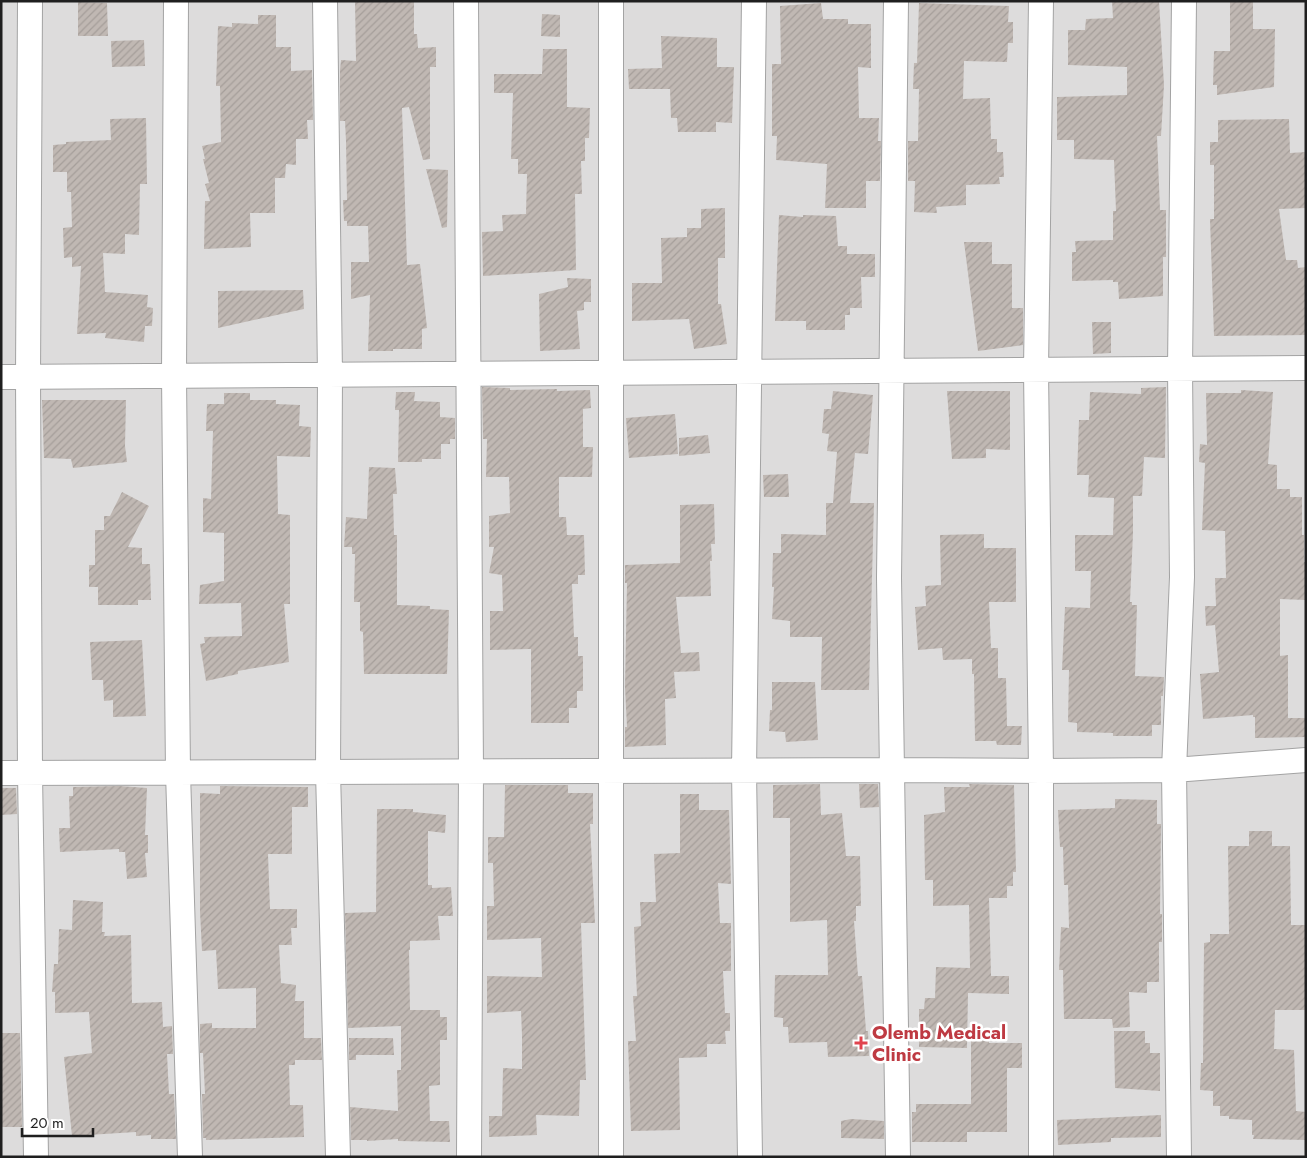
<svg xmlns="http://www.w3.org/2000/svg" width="1307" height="1158" font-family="Jost,sans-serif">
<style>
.residential{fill:#dddcdc}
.building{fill:url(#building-hatch)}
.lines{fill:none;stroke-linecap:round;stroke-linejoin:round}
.minor-casing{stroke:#a3a3a3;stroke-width:26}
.minor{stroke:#fff;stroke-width:24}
.health-dot{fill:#e0444e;stroke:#fff;stroke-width:2}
.labels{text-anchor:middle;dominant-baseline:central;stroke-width:5;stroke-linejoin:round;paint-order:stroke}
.health-label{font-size:19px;font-weight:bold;fill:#be3a42;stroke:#fff;text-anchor:start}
</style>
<defs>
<pattern id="building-hatch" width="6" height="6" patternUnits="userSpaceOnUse" patternTransform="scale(1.25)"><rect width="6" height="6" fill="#c0b8b3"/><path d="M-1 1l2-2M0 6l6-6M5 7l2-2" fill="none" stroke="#a59e9a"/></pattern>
</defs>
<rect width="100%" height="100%" fill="#f0ece6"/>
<path class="residential" d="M1 1H1306V1157H1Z"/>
<path class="building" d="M355 1H414V34H417L418 48 436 47V67H430V159L423 160 409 107 402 108 407 265 420 264 427 328 422 329V349H393V351H368L370 295 351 299V262H369L368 226H347V221H344L343 200H347L346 141 345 121H340V70L341 60 356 61Z
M1112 1H1159L1164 85 1161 136H1157L1160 210H1166V257H1163V296L1119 299 1118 282H1113V280L1072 281V252H1076L1075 241 1113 240V211H1116L1114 160 1074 159V140H1057V97L1127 95V67L1068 65V30H1085L1086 19 1113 18Z
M1230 1H1253V29H1275L1274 87 1217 95V85H1213L1214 51H1230Z
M78 2 107 3 108 36H78Z
M821 3 823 19H848V24H871V68L858 67 859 118H879L878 141H881L880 181H866V208H825L827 164 776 160 777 136H772V64H781L780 6Z
M919 3 1009 6 1008 22H1013V43H1008L1007 62 964 61 963 99 990 98 991 139H997V152H1003L1004 177H999L1000 184 966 185V205L936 207 937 213 914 212 915 181H908V141H918L919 89H913L914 63H917Z
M542 14 560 15V37L541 36Z
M258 15H276V47H291V71L312 70 313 120H307L308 139H296V165L286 164 285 178H275V213H250L251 247 204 249 205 201H210L205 184 209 183 203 159H205L202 146 221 142 220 86H216L218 26 232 27V23L258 24Z
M661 36 717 38V67H734L732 123 716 122V132H678L677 118H671L670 89H629L628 69 662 68Z
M144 40 145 66 112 67 111 41Z
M543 49H567V107L590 108 589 138H585V161H581L582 194H575L576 270 483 276 482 232 503 231 502 215 526 214 527 174H518V159H511L513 93H494V74H542Z
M146 118 147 184H140L139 235 125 234V254L103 253 105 292 148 295 147 307 153 308 152 326H145L144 342 105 338 106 333 77 334 81 266 72 267V257L64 258 63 228 72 227 71 192H67V172H53V145L66 144V142L111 140 110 119Z
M1289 119 1290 153 1306 152V208L1279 209 1286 260H1297L1298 268 1306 267V335L1214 336 1210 219H1214V165H1210V142H1218V120Z
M426 169 448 170 447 227 442 228Z
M725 208V258H718V304H721L727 344 694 349 689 319 632 321V283H662L661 238 687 237V228H701V209Z
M779 215 803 217V215L836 216 838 246H847V254H875V277H861L862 308H850V315H845V330H806V321H775Z
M964 242H992V264H1012V308H1023V345L978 351Z
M567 278 591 279V302H584V310L577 311 580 349 540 351 539 294 568 287Z
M303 290 304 309 218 328V291Z
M1092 322H1111V353L1093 354Z
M482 387 510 388V390L557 389V391L590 390 591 408 583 409V447H593L592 477H559V517H566L567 535H584L585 575H578V584H572L574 637H578V656H583V691H577V708H569V723H531V649L490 650V611H503L502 575 489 573 494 547H489V516L510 513 509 477H486L487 439H483Z
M1166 387 1165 458 1144 457 1142 496H1133V533L1130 602H1132V605H1137L1135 676 1164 677 1163 696H1161V725H1152V736H1113V733L1077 732V723L1068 722 1069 670H1062L1065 607 1090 608 1091 571H1075V535H1113L1114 498 1088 497 1089 475H1077L1079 420H1089L1090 392 1141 394V388Z
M1241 390 1273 392 1268 464 1277 465V489H1290V497H1302V535H1304V562H1305V600L1280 599V656L1288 655V718H1306V737L1255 738V717H1253V715L1203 719 1200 674 1219 672 1215 625 1206 626 1205 606H1216L1215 578H1226L1225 531 1202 530 1205 463 1199 462 1200 444 1207 445 1206 393H1241Z
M833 391 873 395 868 454 855 453 850 503H874L869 690H821L822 637H790V621L772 619 774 587H772L773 553H781V534L826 535V503H833L837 452 827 451 829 434 822 433 824 409H831Z
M947 391H1010V450L986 449V458L952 459Z
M396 392H415L414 401 440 402V417L455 418V439H450V444H441V459H422V462H398L399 410H395Z
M224 393H250V400H276V404L300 405 299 426 311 427 310 457 277 456 278 514 290 515V604H284L289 662 238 671V674L206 681 200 644 205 643 204 637 242 636 241 603 199 604 200 585 224 581V533L203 532V498L211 499 213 431H206L207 404H224Z
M42 400H126L125 446 127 462 73 468 71 459 44 458Z
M675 414 678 454 629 458 626 418Z
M708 435 710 453 679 456V438Z
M369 467 395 468 397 494H393L394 535H397V605L430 606V609L449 610 447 674H364L363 632 360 631V602H354L355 554H352V547H344L346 517 367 519Z
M788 474 789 497H764L763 475Z
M122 492 149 506 128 547 142 548V564H150L151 600H138V605H98V587H89V565H95V530H104V516H110Z
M714 504 715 544H711L712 561H710L711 596 676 597 681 653 699 652 700 671 674 672 676 698 665 699 666 745 625 747V727H627L625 687 627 583H625V565L680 563V505Z
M984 534V548H1016V602H989L991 648H998V678H1006L1007 726H1022L1021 745H997L996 741H975L974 674H972V659L943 660 942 648 918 650 915 607 926 606 925 586 941 585 940 535Z
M142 640 146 716 113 717V700L104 701 103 680H92L90 642Z
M772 682H815L818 740 786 742 785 732 769 731 770 710H772Z
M820 784 821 815 842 813 846 856H860L861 906H856V921H854L858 976H862L866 1031H868L869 1056 828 1057 827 1042 789 1043 788 1027H783V1018L774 1017 775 975H828L827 920 790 922V818H773V785Z
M859 784H878L879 807 860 808Z
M969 784 1014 785 1016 872H1013V886H1007V898H989L991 976H1009V994L968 993 967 1048 919 1047V1009H924L925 998H935L936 967 970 968 969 905 933 906V880H925L924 815 945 812 944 787H970Z
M505 785H568V793H593V824H590L595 923H581L586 1080H580L579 1116 536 1115 537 1135 489 1137V1116H502L503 1068 522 1069V1035L521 1011 487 1013V976L542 977 541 938 487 940V906H494L493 863H488V837H504Z
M119 786 147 788 145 835H148V853H145L147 877 127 879 125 852H119V849L60 852 59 828H70L69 796H73V787Z
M220 786 308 787V807H292V854H268L270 909H297V928H291L292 945H279L281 983 296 985 295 1001H304V1038H321L322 1060H295V1065H289L290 1105H303L304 1137 206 1140V1138H203L202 1094H205L203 1053H200V1024L212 1023V1028H256V988L218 989 216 950 202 951 200 912V793L220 794Z
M1 788H16L17 814 1 815Z
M680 794H699V810H729L731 884 718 883 720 923H731V971H723L725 1013H730V1031H725L726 1044H707V1057L679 1058 680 1130 631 1131 628 1041H636L633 996H637L634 927 641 926 640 902H656L654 854 680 853Z
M1115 799 1157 800V824H1161L1160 914H1162V942H1159V982H1147V993L1129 992 1130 1027 1113 1028 1112 1019H1064L1063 970H1059L1061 927 1069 928 1068 885H1064L1063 847H1060L1058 810 1115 808Z
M377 809H413V812L446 815 445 833 428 831V885H432V888L451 887 453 916H438L440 940 410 941V950H409L410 1010H440V1017H447V1040H440V1085L429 1086 430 1121H449L450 1142 398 1141V1139L367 1141V1140H351L350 1107 398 1111 397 1070H401V1026L348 1028 345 913 376 912Z
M1249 831H1272V846H1290L1291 925H1306L1305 1010H1275L1274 1049 1294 1050 1296 1111 1306 1112V1140L1253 1139 1254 1135H1252V1120L1229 1119V1116H1220V1106H1213V1091L1200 1090 1201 1063H1203L1204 943 1210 942V934H1229L1228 846H1249Z
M73 900 103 902 102 932H105L104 936 131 935 132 1003 162 1002 163 1027 172 1026 173 1054H167L169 1094H174L176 1139H151V1135L136 1136V1132L72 1136 64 1057 92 1053 89 1012 55 1013V992H52L54 964H58L59 929 72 930Z
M1114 1031H1145V1043H1150V1053H1160V1091L1115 1088Z
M1 1033H20L22 1127H1Z
M971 1034H989V1043H1022V1068H1007V1132H967V1142H912V1112H916V1104H971Z
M349 1038H393L394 1055H356V1060H349Z
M1161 1115V1137L1111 1138V1142L1058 1145 1057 1120Z
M851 1119 884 1121V1139L841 1138V1121Z"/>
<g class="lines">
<defs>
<path id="minor" d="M30 1 28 377 30 773 36 1157
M176 1 174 376 178 773 190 1157
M325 1 330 375 328 772 338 1157
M466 1 471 772 469 1157
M611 1V1157
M896 1 889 578 898 1157
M1041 1 1036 370 1041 771V1157
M1 377 1306 368
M1 773 893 770 1041 771 1174 770 1306 760
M750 1157 744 771 754 1
M1179 1157 1174 770 1182 577 1180 369 1184 1"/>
</defs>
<use href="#minor" class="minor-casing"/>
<use href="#minor" class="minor"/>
</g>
<path class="health-dot" d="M858.5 1035.5h5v5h5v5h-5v5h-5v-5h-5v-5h5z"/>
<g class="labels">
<g class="health-label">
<text x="872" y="1032">Olemb Medical<tspan x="872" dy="22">Clinic</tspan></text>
</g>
</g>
<rect width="1307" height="1158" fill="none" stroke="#1f1f1f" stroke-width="5"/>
<path d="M22 1128v8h71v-8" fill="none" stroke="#1f1f1f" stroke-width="2.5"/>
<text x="30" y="1128" font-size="15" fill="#1f1f1f" stroke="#ffffff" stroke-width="4" paint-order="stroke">20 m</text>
</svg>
